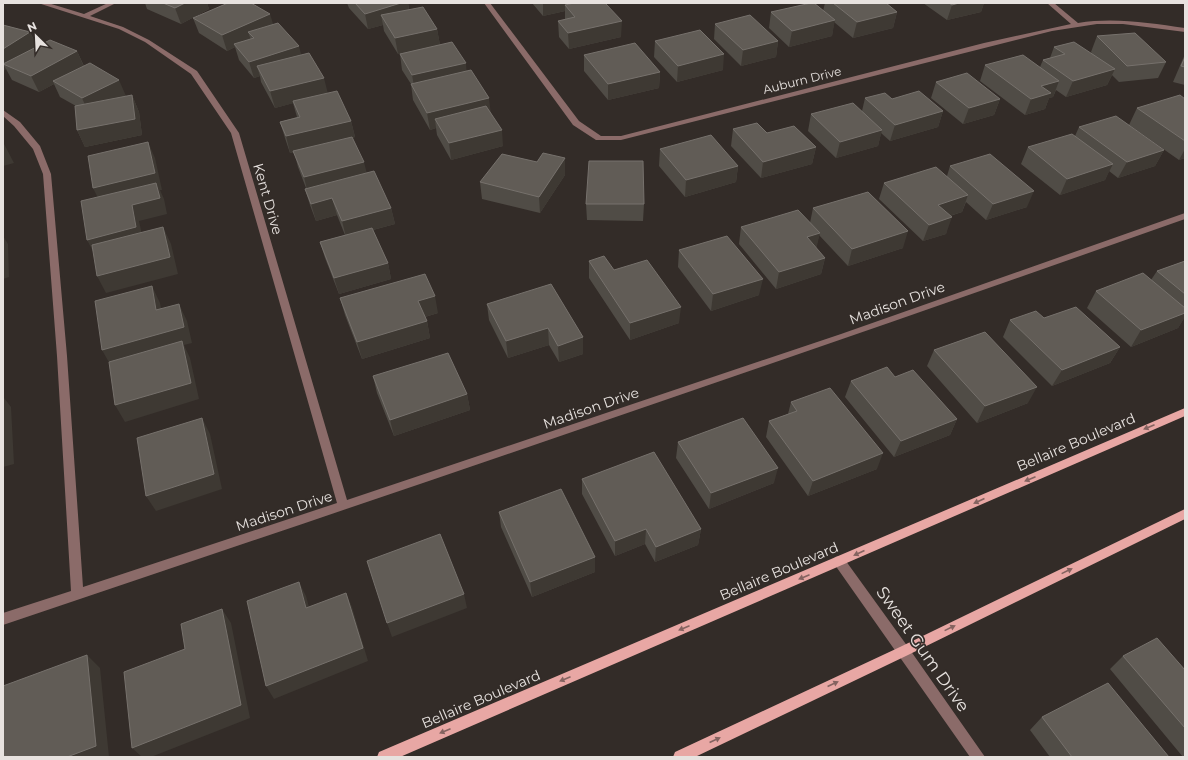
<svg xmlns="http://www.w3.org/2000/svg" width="1188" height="760" font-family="Montserrat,sans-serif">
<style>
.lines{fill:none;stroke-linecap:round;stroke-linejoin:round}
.minor{fill:#8b6b69;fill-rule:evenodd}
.major{fill:#e8a7a4;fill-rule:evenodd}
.wall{fill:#504c46}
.shaded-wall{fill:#3e3933}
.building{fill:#615c56;stroke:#76716c}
.oneway{fill:#846360}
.labels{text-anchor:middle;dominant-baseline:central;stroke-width:3.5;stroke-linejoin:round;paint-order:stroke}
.far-street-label{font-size:12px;fill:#e7e2df;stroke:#332c28}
.street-label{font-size:14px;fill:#e7e2df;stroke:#332c28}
.near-street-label{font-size:17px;fill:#e7e2df;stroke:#332c28}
</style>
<rect width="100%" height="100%" fill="#332c28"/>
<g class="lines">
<path class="minor" d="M38 3H48L84 14 108 3H116L90 16 123 27 149 40 197 71 239 133 347 500 841 334 1185 213V219C792 358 398 492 3 625V613L71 591 57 356 43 174 33 149 14 126 3 116V110L20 122 40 146 51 174 67 356 83 587 337 503 231 133 191 74 145 42 119 29Z
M484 3H490L579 121 601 136H621L984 43 1071 24 1047 3H1054L1078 23C1114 17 1149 23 1185 28V32L1123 24H1097L1052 31 621 140H596L573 125Z
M839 556 843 557 908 647 985 757H970L835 565 833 561 835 557Z"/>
<path class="major" d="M1185 408V416L400 757H377L379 752Z
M1185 509V519L908 655 695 757H673L675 752 900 647Z"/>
</g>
<path class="wall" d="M145 3H207L209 9 181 24 147 9Z
M347 3H408L409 9 437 29 440 45 467 71 491 113 503 146 451 160 437 135 436 128 430 130 413 100 411 84 402 70 400 54H398L384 31 383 25 368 29 349 8Z
M532 3H605L621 37 569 49 559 37 558 21 565 20V11L543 16Z
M825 3H886L897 12 893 28 853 38 834 22 832 36 789 47 769 28 771 12 823 11Z
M923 3H984L981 12 947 20Z
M193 18 273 24 301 55 327 93 351 121 355 137 352 138 366 173 391 208 395 224 373 230 388 263 391 279 339 294 325 258 320 242 345 235 337 215 316 221 310 205 305 189 306 188 298 167 294 152 290 153 285 138 280 122 297 117 293 103 275 108 261 82 260 76 254 78 239 60 235 47 227 51 199 33Z
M715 24 778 41 776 57 741 66 714 39Z
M3 25 30 32 37 46 77 51 84 66 126 96 124 97 132 95 139 112 142 135 85 147 77 130 76 106 60 97 54 84 39 92 12 80 6 69 3 71Z
M1097 36 1166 62 1158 78 1119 82 1112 75 1107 85 1066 97 1056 90 1053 97 1049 98 1045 109 1025 115 980 81 985 65 1040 67 1043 60 1050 58 1054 47 1092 54 1091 52Z
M655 41 723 70 677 82 654 57Z
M1185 54V85L1173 82Z
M584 55 660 72 659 88 608 100 584 71Z
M936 82 1000 99 994 115 963 124 931 98Z
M865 98 892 99 943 111 938 127 890 141 881 133 878 146 836 158 808 131 811 114 862 111Z
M1185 99V158L1179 160 1129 125 1137 108Z
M1079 127 1164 150 1155 166 1118 178 1109 171 1105 180 1060 195 1021 164 1028 147 1075 136Z
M733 129 767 133 816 147 812 164 761 178 731 146Z
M660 149 738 166 736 182 685 197 659 166Z
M565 158V175L540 213 482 199 480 182 537 162Z
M950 166 1027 207 986 220 966 202 962 212 950 216 946 234 923 241 879 199 884 183 947 176Z
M586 204H644L643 221 587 220Z
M813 208 903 248 848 266 819 235 816 248 825 258 821 274 776 289 739 244 741 227 810 223Z
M679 250 759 295 711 311 678 267Z
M589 261 614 270 679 323 630 340 589 278Z
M1185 261V319L1184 318 1178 328 1131 347 1087 308 1096 291 1151 280 1157 271Z
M340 298 438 313 425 317 427 321 430 338 362 359 345 315Z
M487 304 583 337V354L559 362 549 345 508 358 489 320Z
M1044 318 1120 347 1110 363 1052 386 1003 337 1010 320Z
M934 350 1028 403 977 423 927 366Z
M373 376 467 394 470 410 394 436 377 393Z
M895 377 957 419 950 435 894 457 845 397 851 381Z
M791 402 877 469 808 496 766 437 769 421 788 414Z
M678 442 774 483 709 509 676 458Z
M582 479 701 529 698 545 655 562 645 544 615 556 582 494Z
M499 512 595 557V572L532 597 501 527Z
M1123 656 1185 670V757H1183L1110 669Z
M1042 717 1169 757H1050L1030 730Z"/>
<path class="shaded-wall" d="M185 3H207L209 9 181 24 175 8Z
M401 3H408L410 17 381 15 383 25 368 29 365 14Z
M543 3H592L565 5V11L543 16Z
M959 3H984L981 12 947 20 952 5Z
M897 12 893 28 853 38 857 22Z
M270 14 275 30 254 38 248 32 251 40 234 44 235 47 227 51 222 35Z
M835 20 832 36 789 47 792 31Z
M622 21 621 37 569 49 568 33Z
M437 29 440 45 398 54 395 38Z
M30 32 38 48 3 64 6 69 3 71V49Z
M778 41 776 57 741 66 743 50Z
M299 46 303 62 257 66 260 76 254 78 249 62Z
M77 51 84 67 53 81 54 84 39 92 31 76Z
M724 54 723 70 677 82 678 66Z
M466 63 467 79 415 91 412 75Z
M1115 69 1107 85 1066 97 1073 81Z
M660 72 659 88 608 100V84Z
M324 78 328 94 275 108 270 91Z
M119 80 126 96 89 114 82 98Z
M1059 81 1053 97 1049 98 1045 109 1025 115 1031 99 1041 86Z
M132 95 139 112 142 135 85 147 77 130Z
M489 98 491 115 435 119 436 128 430 130 427 113Z
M1000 99 994 115 963 124 969 108Z
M943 111 938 127 890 141 895 125Z
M351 121 355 137 290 153 286 136Z
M502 130 503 146 451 160 449 143Z
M882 130 878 146 836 158 840 142Z
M3 142 14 163 3 166Z
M148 142 155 158 162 190H160L164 199 167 214 139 221 144 244 96 257 87 240 132 205 101 204 93 188Z
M816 147 812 164 761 178 763 162Z
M1185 149V158L1179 160Z
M1164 150 1155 166 1118 178 1127 162Z
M565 158V175L540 213 539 197Z
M364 162 368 178 308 194 304 177Z
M1113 164 1105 180 1060 195 1067 179Z
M738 166 736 182 685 197 686 180Z
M1034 191 1027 207 986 220 993 204Z
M968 195 962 212 932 221 938 205Z
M332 198 337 215 316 221 311 204Z
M391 208 395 224 346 237 342 221Z
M952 217 946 234 923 241 929 225Z
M163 227 171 244 178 274 106 293 97 276Z
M908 231 903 248 848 266 852 249Z
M820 233 816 250 807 237Z
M3 236 8 244 9 277 3 279Z
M825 258 821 274 776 289 779 272Z
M388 263 391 279 339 294 334 278Z
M763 279 759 295 711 311 713 294Z
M152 286 160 303 165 327 156 310Z
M435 296 438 313 421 318 418 301Z
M179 304 187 321 192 343 184 345 190 358 199 399 125 422 115 405 111 366 102 350Z
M681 307 679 323 630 340V323Z
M1185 313V317L1178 328 1131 347 1141 330Z
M427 321 430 338 362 359 357 342Z
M548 328 549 345 508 358 506 341Z
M583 337V354L559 362 558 346Z
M1120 347 1110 363 1052 386 1062 370Z
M3 379 4 398 11 407 14 464 3 467Z
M1037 387 1028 403 977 423 985 406Z
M467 394 470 410 394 436 390 420Z
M202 418 210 434 222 489 156 511 146 496Z
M957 419 950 435 894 457 901 441Z
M883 453 877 469 808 496 813 481Z
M778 468 774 483 709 509 711 493Z
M646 529 645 544 615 556V541Z
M701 529 698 545 655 562 656 547Z
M595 557V572L532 597 530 582Z
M299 582 306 596 313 622 306 608Z
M346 593 352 607 368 661 274 699 266 686Z
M464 594 467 608 392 637 387 623Z
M222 609 231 623 250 718 151 757H142L132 748Z
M87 655 100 668 109 757H67Z"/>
<path class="building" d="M163 3H185L175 8Z
M228 3H251L270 14 222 35 193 18Z
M355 3H401L365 14Z
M574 3H605L622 21 568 33 558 21 575 17 565 5Z
M811 3H814L835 20 792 31 771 12Z
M833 3H886L897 12 857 22Z
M949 3H959L952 5Z
M423 7 437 29 395 38 381 15Z
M750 15 778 41 743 50 715 24Z
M278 23 299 46 249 62 234 44 254 38 248 32Z
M3 25 30 32 3 49Z
M700 30 724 54 678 66 655 41Z
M1135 33 1166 62 1127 66 1097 36Z
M50 40 77 51 31 76 3 64Z
M452 42 466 63 412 75 400 54Z
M1074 42 1115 69 1073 81 1043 60 1065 54 1054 47Z
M635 43 660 72 608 84 584 55Z
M309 53 324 78 270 91 257 66Z
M1023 55 1059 81 1041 86 1051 93 1031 99 985 65Z
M1185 57V67L1181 66Z
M90 63 119 80 82 98 53 81Z
M471 70 489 98 427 113 411 84Z
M967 73 1000 99 969 108 936 82Z
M337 91 351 121 286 136 280 122 300 117 293 101Z
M919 91 943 111 895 125 865 98 885 93 892 99Z
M132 95 135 119 77 130 75 106Z
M1180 95 1185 99V141L1137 108Z
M853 103 882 130 840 142 811 114Z
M486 106 502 130 449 143 435 119Z
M1116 116 1164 150 1127 162 1079 127Z
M757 123 767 133 794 126 816 147 763 162 733 129Z
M1072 134 1113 164 1067 179 1028 147Z
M711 135 738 166 686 180 660 149Z
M352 137 364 162 304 177 293 151Z
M148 142 155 173 93 188 88 156Z
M543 153 565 158 539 197 480 182 502 154 537 162Z
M990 154 1034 191 993 204 950 166Z
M589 161H643L644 204H586Z
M936 167 968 195 938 205 952 217 929 225 884 183Z
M374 171 391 208 342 221 332 198 311 204 305 189Z
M156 183 160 198 132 205 136 227 87 240 81 201Z
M868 192 908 231 852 249 813 208Z
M798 210 820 233 807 237 825 258 779 272 741 227Z
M163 227 170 257 97 276 92 245Z
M372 228 388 263 334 278 320 242Z
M727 236 763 279 713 294 679 250Z
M604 256 614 270 647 260 681 307 630 323 589 261Z
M1185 261V294L1157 271Z
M1143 273 1185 308V313L1141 330 1096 291Z
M425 274 435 296 418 301 427 321 357 342 340 298Z
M551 284 583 337 558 346 548 328 506 341 487 304Z
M152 286 156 310 179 304 184 327 102 350 95 301Z
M1076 307 1120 347 1062 370 1010 320 1036 311 1044 318Z
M985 332 1037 387 985 406 934 350Z
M182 341 191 383 115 405 109 362Z
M448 353 467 394 390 420 373 376Z
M887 367 895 377 913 370 957 419 901 441 851 381Z
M830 388 883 453 813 481 769 421 797 411 791 402Z
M202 418 214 474 146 496 137 438Z
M743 418 778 468 711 493 678 442Z
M654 452 701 529 656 547 646 529 615 541 582 479Z
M561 489 595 557 530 582 499 512Z
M440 534 464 594 387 623 367 561Z
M299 582 306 608 346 593 363 648 266 686 247 601Z
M222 609 241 705 132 748 124 672 185 649 181 624Z
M1157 638 1185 670V728L1123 656Z
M87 655 96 746 67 757H3V686Z
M1108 683 1169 757H1072L1042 717Z"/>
<defs><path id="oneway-solid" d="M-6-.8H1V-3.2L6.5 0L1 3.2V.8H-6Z"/></defs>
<g class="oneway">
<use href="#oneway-solid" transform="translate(1149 427) rotate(157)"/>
<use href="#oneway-solid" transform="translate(1030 479) rotate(157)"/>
<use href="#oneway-solid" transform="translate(979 501) rotate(156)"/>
<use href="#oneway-solid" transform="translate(859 553) rotate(156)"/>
<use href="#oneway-solid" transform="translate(1067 571) rotate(-26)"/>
<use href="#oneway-solid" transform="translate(804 577) rotate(157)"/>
<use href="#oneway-solid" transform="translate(684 628) rotate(157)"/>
<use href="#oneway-solid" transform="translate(950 628) rotate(-26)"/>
<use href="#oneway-solid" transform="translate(565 679) rotate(157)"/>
<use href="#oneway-solid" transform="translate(833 684) rotate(-25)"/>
<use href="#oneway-solid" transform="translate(445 731) rotate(157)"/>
<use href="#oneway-solid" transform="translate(715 740) rotate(-25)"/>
</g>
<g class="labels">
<g class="far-street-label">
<text transform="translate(802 80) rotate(-14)">Auburn Drive</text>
</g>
<g class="street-label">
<text transform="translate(268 199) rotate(74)">Kent Drive</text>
<text transform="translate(897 303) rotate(-20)">Madison Drive</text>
<text transform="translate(591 408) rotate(-19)">Madison Drive</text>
<text transform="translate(1076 442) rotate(-23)">Bellaire Boulevard</text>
<text transform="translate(284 511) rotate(-18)">Madison Drive</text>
<text transform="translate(779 571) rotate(-23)">Bellaire Boulevard</text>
<text transform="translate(481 699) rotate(-23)">Bellaire Boulevard</text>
</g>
<g class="near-street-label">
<text transform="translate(923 649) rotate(55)">Sweet Gum Drive</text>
</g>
</g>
<rect width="1188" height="760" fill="none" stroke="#e7e2df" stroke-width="8"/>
<g transform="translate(36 36) rotate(336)" stroke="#332c28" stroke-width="3" paint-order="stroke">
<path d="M0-3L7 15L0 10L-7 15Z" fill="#e7e2df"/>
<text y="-6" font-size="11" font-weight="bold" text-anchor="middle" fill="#e7e2df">N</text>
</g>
</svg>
